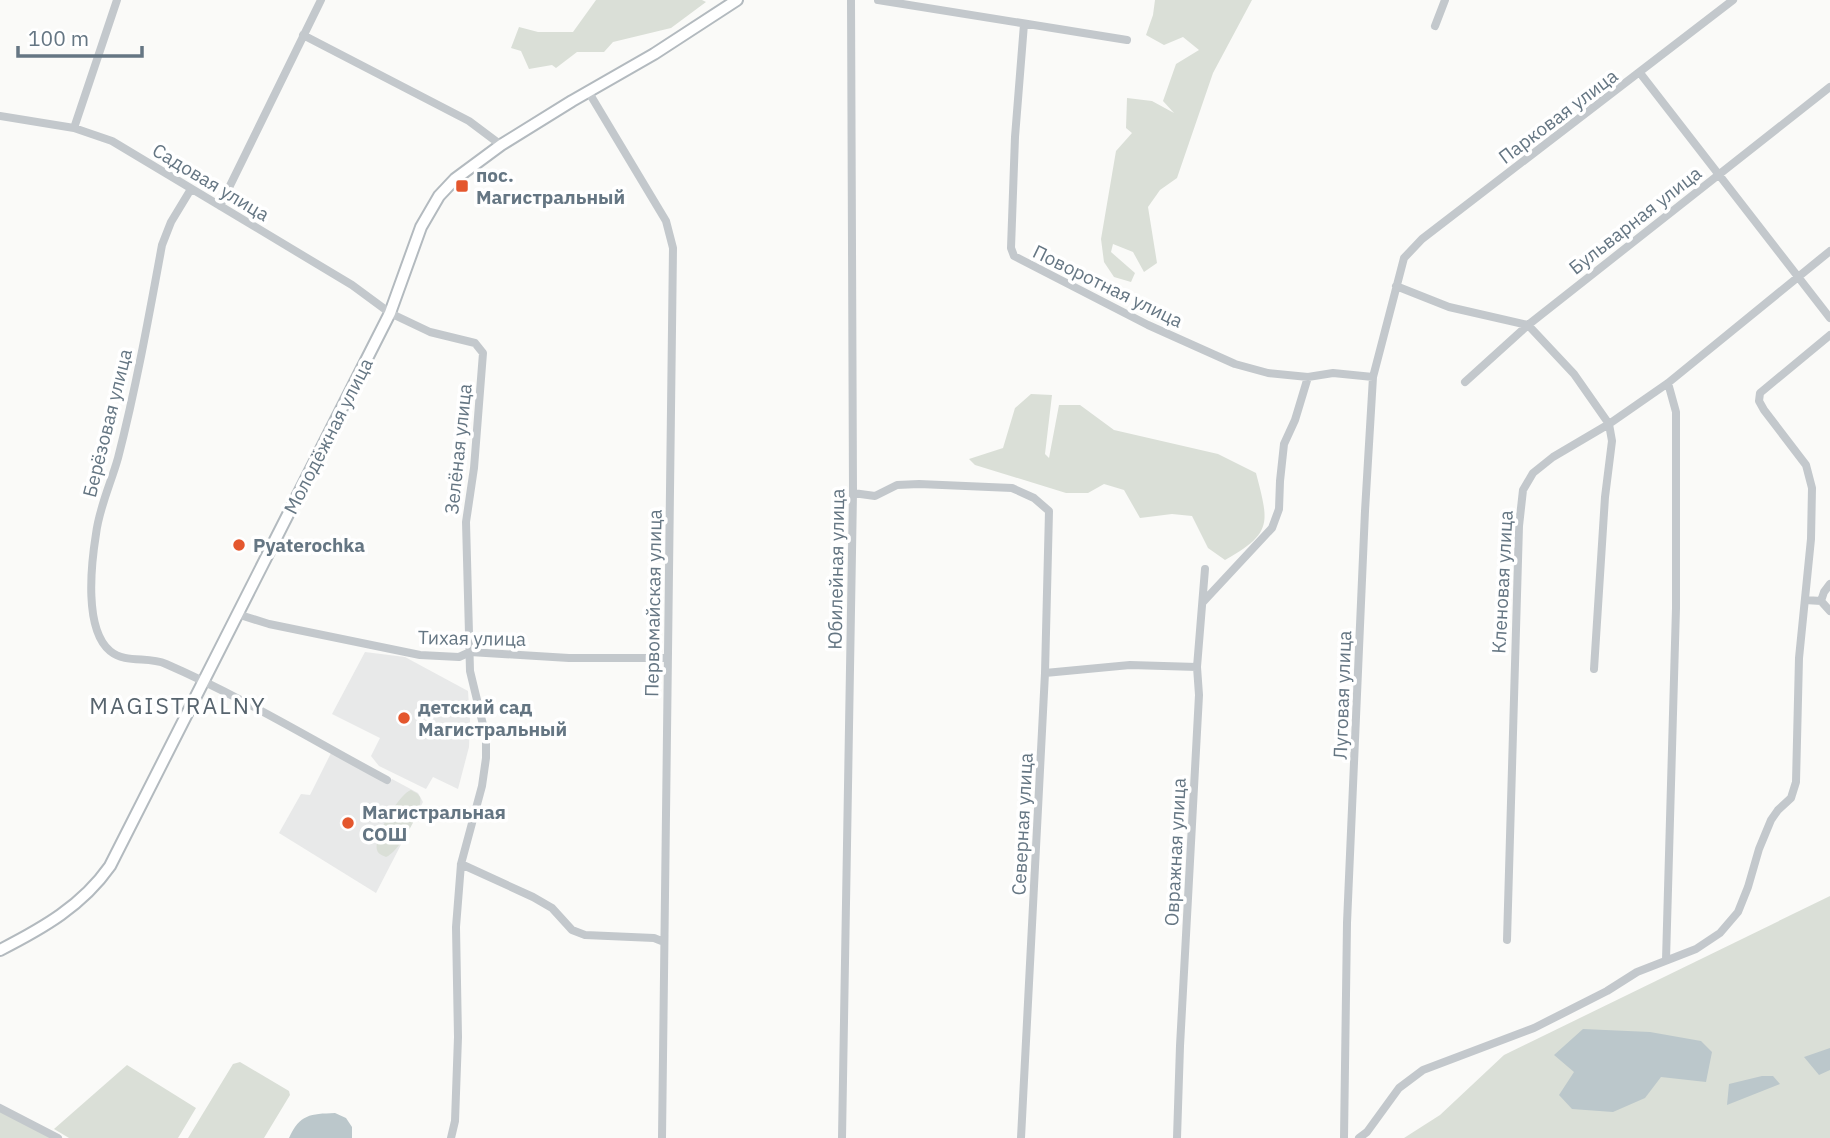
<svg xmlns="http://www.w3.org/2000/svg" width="1830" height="1138" font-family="'IBM Plex Sans',sans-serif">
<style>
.built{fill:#e8e9e9}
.green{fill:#dadfd7}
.water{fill:#bbc7cb}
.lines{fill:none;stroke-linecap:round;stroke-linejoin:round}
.secondary-casing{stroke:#b3babf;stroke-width:14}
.street{stroke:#c3c8cc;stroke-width:8}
.secondary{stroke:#fff;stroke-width:10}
.poi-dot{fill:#e4572e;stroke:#fff;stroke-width:2.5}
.labels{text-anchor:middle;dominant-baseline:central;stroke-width:7;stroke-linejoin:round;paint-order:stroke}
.street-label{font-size:19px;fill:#657683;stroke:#fff}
.poi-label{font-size:19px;font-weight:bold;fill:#657683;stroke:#fff;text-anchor:start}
.quarter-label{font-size:23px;letter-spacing:2px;fill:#57646e;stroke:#fff}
</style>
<rect width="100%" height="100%" fill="#fafaf8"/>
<path class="built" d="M365 652 405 657 468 691 470 721 469 747 458 789 433 777 426 789 379 766 371 756 380 738 332 714Z
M331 753 389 784 392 779 418 793 423 802 376 893 279 833 301 794 310 795Z"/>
<path class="green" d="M596 0H702L706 2 671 28 613 42 604 52H577L556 68 552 65 529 69 521 51 511 48 519 27 538 32H573Z
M1155 0H1252L1213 73 1177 178 1160 190 1148 207 1157 263 1144 272 1133 252 1113 244 1111 252 1135 273 1131 282 1114 277 1104 262 1101 239 1116 151 1132 133 1126 128 1127 98 1152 101 1174 113 1163 101 1176 64 1199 50 1183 37 1164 45 1146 35 1153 15Z
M1031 394 1052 395 1045 454 1049 458 1059 405H1080L1114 430 1218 454 1256 473C1269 523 1273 533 1225 560L1208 548 1192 516 1172 514 1140 518 1124 490 1104 484 1088 493H1066L975 465 969 459 1003 448 1015 408Z
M411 790C414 792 418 793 420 797 424 809 398 853 386 857 382 855 378 854 377 850 373 837 399 794 411 790Z
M1830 896V1138H1404L1440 1115 1504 1055Z
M240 1062 289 1091 290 1095 264 1138H188L233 1064Z
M127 1065 196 1108 178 1138H69L54 1129Z
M0 1107 58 1138H0Z"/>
<path class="water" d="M1583 1029 1650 1032 1701 1041 1712 1052 1706 1082 1661 1077 1645 1098 1613 1112 1572 1109 1559 1095 1574 1072 1554 1055Z
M1830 1048V1070L1819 1075 1804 1057Z
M1762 1076H1773L1780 1084 1727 1105 1729 1084Z
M335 1113 346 1118 352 1127V1138H289C300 1114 310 1114 335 1113Z"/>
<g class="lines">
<defs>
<path id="secondary" d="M0 950C43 928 82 906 110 866L390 313 421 227 439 196 455 179 501 145 572 101 654 54 737 0"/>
</defs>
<use href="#secondary" class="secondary-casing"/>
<path class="street" d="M878 0 1127 40
M1024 24 1015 137 1011 248 1014 256 1148 325 1235 364 1268 373 1308 377 1333 373 1373 377
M1435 26 1445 0
M303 35 469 121 501 145
M1640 73 1830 318
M588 91 666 221 673 248 662 1138
M0 116 74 128 112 141 352 285 390 313 430 332 475 343 483 353 474 468 466 522 470 671 486 737V758L482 786 461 864 456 927 458 1037 455 1121 451 1138
M74 128 117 0
M191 189 171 222 162 245C149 316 136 388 118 458 111 483 99 508 96 534 91 565 84 629 110 651 126 664 148 656 166 664 242 697 314 741 387 780
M220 206 321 0
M1396 286 1449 307 1528 325 1574 374 1609 424 1612 441 1605 497 1594 669
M1465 382 1528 325 1830 87
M853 493 875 496 897 485 919 484 1012 488 1034 498 1049 511 1045 673 1021 1138
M1805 600 1821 601 1830 611
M1821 601 1824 592 1830 584
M1203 602 1272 528 1279 509 1280 481 1284 444 1295 420 1308 377
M237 614 269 624 420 655 459 657 470 652 569 658H668
M1045 673 1130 665 1197 667
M461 864 533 897 552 908 572 930 585 935 654 938 664 942
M1507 940 1519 526 1523 490 1533 473 1553 457 1609 424 1668 383 1830 251
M1666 960 1676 608V412L1668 383
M0 1108 58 1138
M842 1138 853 493 851 0
M1177 1138 1180 1046 1199 695 1197 667 1205 569
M1344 1138 1347 923 1365 511 1373 377 1404 258 1422 239 1733 0
M1359 1138 1367 1132 1399 1088 1423 1070 1534 1028 1607 991 1637 972 1696 949 1720 933 1738 912 1748 887 1759 849 1771 820 1778 810 1791 798 1796 782 1799 658 1811 539 1812 488 1806 465 1764 410 1759 401 1760 393 1830 335"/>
<use href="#secondary" class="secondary"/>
</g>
<g class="poi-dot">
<rect x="455" y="179" width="14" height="14" rx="3.5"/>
<circle cx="239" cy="545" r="7"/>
<circle cx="404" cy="718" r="7"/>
<circle cx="348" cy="823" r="7"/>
</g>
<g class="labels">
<g class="street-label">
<text transform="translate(1558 116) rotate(-37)">Парковая улица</text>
<text transform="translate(211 182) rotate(31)">Садовая улица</text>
<text transform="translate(1635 220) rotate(-38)">Бульварная улица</text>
<text transform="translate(1108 286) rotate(26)">Поворотная улица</text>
<text transform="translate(107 423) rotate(-76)">Берёзовая улица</text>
<text transform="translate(328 436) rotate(-63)">Молодёжная улица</text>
<text transform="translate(458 449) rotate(-84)">Зелёная улица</text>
<text transform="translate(836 569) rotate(-89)">Юбилейная улица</text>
<text transform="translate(1502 582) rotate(-87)">Кленовая улица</text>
<text transform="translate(653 603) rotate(-89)">Первомайская улица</text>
<text transform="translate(472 638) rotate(1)">Тихая улица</text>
<text transform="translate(1342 695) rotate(-88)">Луговая улица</text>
<text transform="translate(1022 824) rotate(-87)">Северная улица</text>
<text transform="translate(1175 852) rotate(-87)">Овражная улица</text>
</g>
<g class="poi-label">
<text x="476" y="175">пос.<tspan x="476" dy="22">Магистральный</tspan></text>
<text x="253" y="545">Pyaterochka</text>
<text x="418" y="707">детский сад<tspan x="418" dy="22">Магистральный</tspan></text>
<text x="362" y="812">Магистральная<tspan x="362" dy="22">СОШ</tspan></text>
</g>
<g class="quarter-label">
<text x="178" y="705">MAGISTRALNY</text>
</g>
</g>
<path d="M18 46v10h124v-10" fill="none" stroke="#657683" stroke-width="3.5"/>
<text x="28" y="46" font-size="21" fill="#657683" stroke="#ffffff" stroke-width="5" paint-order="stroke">100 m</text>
</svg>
